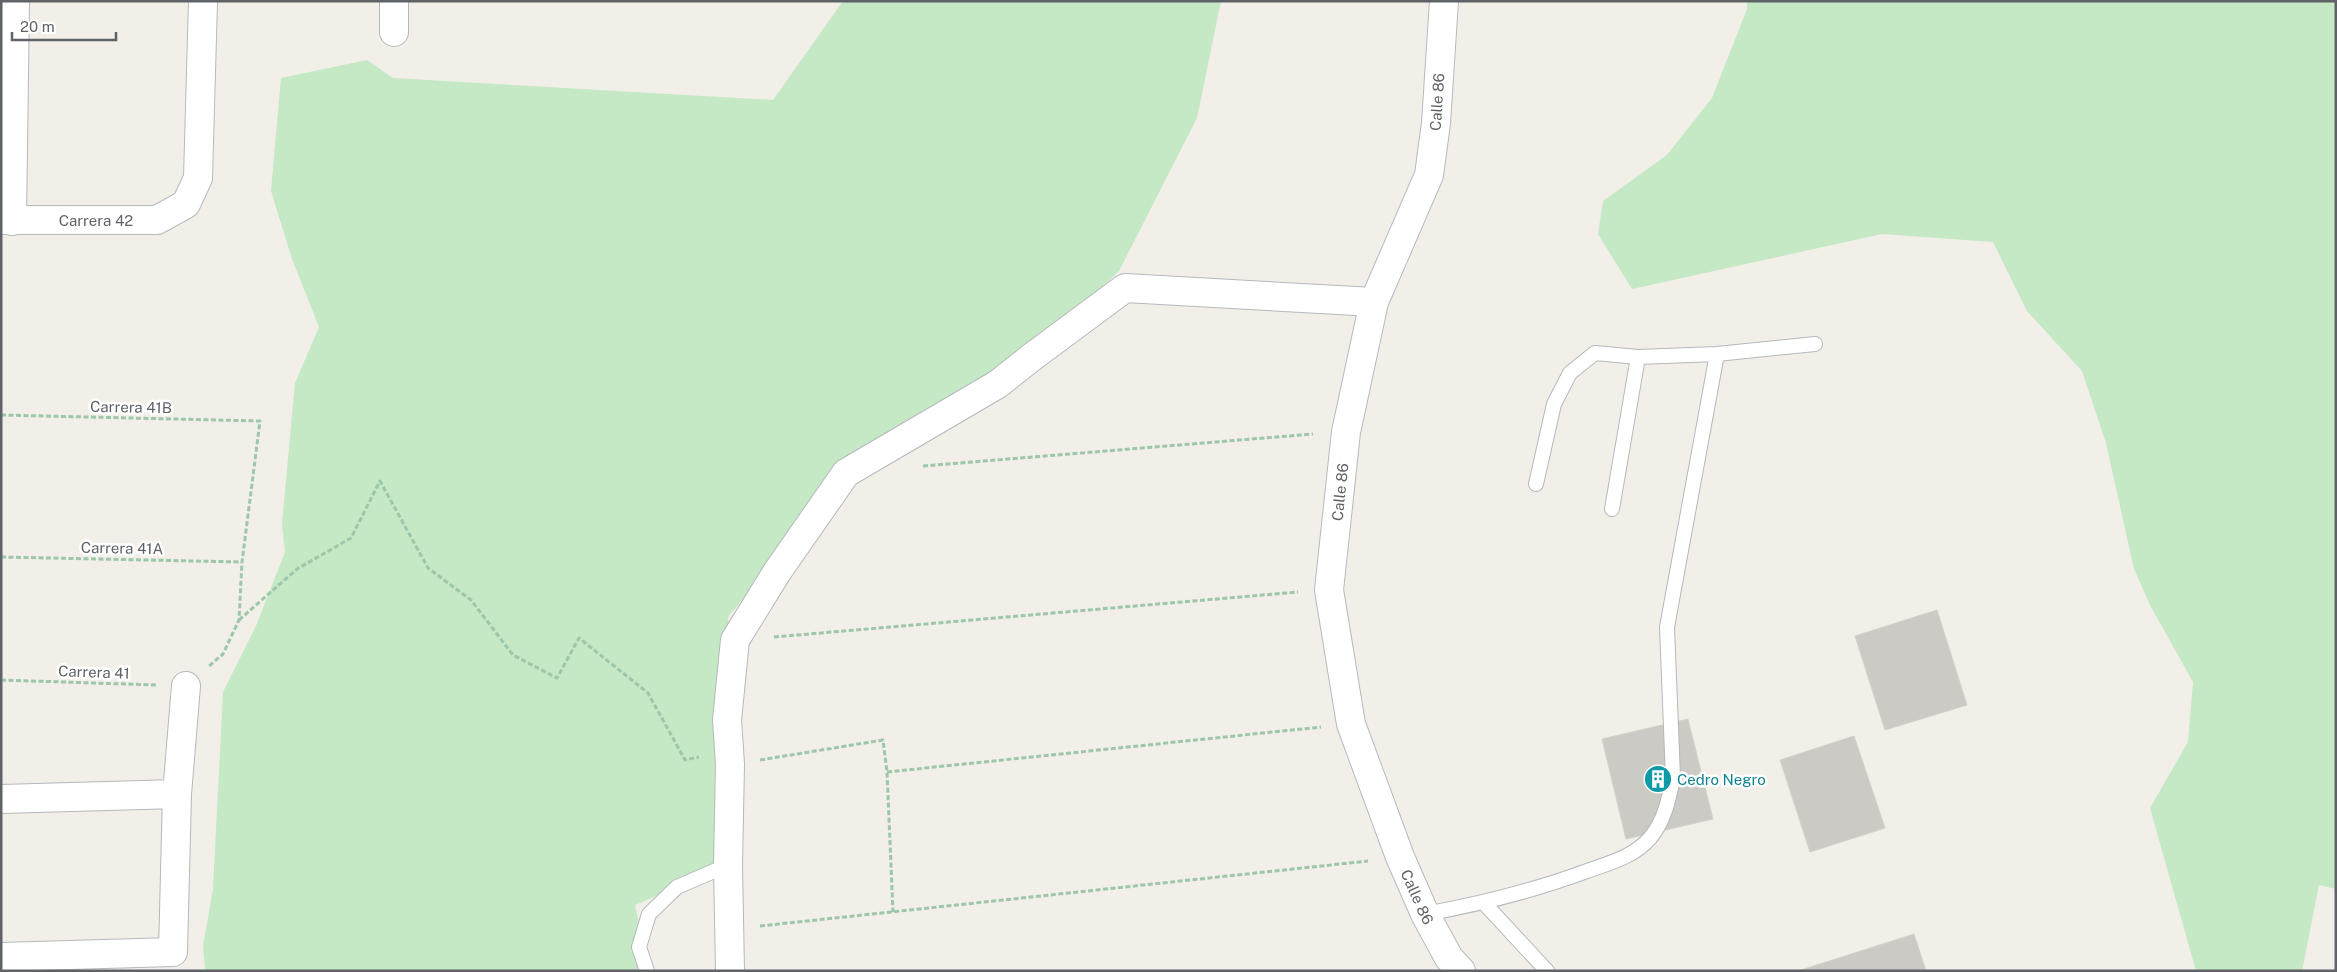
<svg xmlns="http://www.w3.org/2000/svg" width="2337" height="972" font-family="'Public Sans',sans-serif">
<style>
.green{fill:#c5e8c5}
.building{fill:#cccac5;stroke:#d6d1c6}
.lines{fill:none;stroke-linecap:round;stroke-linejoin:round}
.lane-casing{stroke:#b5b8bc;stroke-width:16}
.street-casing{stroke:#b5b8bc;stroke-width:30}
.secondary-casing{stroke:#b6babf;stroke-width:30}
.path{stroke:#9cc7a9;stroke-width:3;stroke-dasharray:5 2.5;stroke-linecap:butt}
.lane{stroke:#fff;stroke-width:14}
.street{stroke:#fff;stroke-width:28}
.secondary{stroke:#fff;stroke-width:28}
.labels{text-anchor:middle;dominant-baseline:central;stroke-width:5;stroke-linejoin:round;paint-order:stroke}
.street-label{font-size:15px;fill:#5f6368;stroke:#fff}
.culture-label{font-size:15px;fill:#0d838f;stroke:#fff;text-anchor:start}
</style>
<rect width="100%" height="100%" fill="#f1efe8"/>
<path class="green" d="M843 1H1221L1197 118 1119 271 998 384 846 473 728 617V865L635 905 650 971H205L203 946 213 889 223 692 256 626 285 552 282 524 295 383 319 327 292 259 271 191 281 78 367 60 393 78 773 100Z
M1747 1H2336V889L2319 885 2302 971H2196L2150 808 2188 742 2193 682 2151 607 2134 569 2106 443 2082 371 2027 311 1993 242 1882 234 1632 289 1598 234 1603 201 1667 155 1712 98 1747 9Z"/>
<path class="building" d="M1937 610 1967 705 1885 730 1855 636Z
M1688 719 1713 819 1626 839 1602 739Z
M1854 736 1885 828 1810 852 1780 760Z
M1914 934 1926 971H1798Z"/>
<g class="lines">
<defs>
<path id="lane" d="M1536 484 1554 404 1570 373 1595 353 1638 357
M1612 509 1638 357 1717 354
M1484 903 1547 971
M1425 914C1480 904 1533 891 1587 871 1609 863 1634 857 1650 838 1664 822 1669 799 1673 778L1667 627 1717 354 1815 344
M647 971 639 947 649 914 677 887 728 865"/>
<path id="street" d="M394 32V1
M12 221 15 1
M1 799 177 794
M1 957 173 952 177 794 186 686
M730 971 728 865 730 764 727 720 735 640 777 572 846 473 998 384 1032 357 1125 288 1374 302"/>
<g id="secondary">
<path id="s1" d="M1444 1 1436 123 1429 175 1374 302 1346 432 1329 590 1351 724 1400 857 1425 914 1449 958 1461 971"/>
<path id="s2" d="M1 220H157L186 204 198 178 203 1"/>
</g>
</defs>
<use href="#lane" class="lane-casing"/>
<use href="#street" class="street-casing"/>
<use href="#secondary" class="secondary-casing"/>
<path class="path" d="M1 415 260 421 242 562 239 620 223 654 209 666
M923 466 1313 434
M1 557 242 562
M239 620 297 569 351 538 380 481 428 568 471 600 513 655 557 678 579 638 648 693 685 760 699 757
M774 637 1298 592
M1 680 156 685
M760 760 883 740 887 772 893 912
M887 772 1321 727
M760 926 1368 861"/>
<use href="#lane" class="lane"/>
<use href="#street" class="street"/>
<use href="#secondary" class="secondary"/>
</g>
<defs>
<symbol id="building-disc" viewBox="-11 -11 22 22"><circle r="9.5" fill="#0f9aa8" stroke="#fff"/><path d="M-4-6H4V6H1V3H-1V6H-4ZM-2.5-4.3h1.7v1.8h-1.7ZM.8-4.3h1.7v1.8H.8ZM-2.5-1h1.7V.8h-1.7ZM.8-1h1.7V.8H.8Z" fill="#fff"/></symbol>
</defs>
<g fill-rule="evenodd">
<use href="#building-disc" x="1642" y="763" width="32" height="32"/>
</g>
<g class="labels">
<g class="street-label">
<text transform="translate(1437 102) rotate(-86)">Calle 86</text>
<text stroke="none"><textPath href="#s2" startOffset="95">Carrera 42</textPath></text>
<text transform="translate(131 407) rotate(1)">Carrera 41B</text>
<text transform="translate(1340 492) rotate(-84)">Calle 86</text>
<text transform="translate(122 548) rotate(1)">Carrera 41A</text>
<text transform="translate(94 672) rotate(2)">Carrera 41</text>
<text stroke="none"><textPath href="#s1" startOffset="926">Calle 86</textPath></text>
</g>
<g class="culture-label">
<text x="1677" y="779">Cedro Negro</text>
</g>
</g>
<rect width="2337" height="972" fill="none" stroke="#5f6368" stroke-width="5"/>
<path d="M12 32v8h104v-8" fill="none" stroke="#5f6368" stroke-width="2.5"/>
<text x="20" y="32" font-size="15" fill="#5f6368" stroke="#ffffff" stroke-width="4" paint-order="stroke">20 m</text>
</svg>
